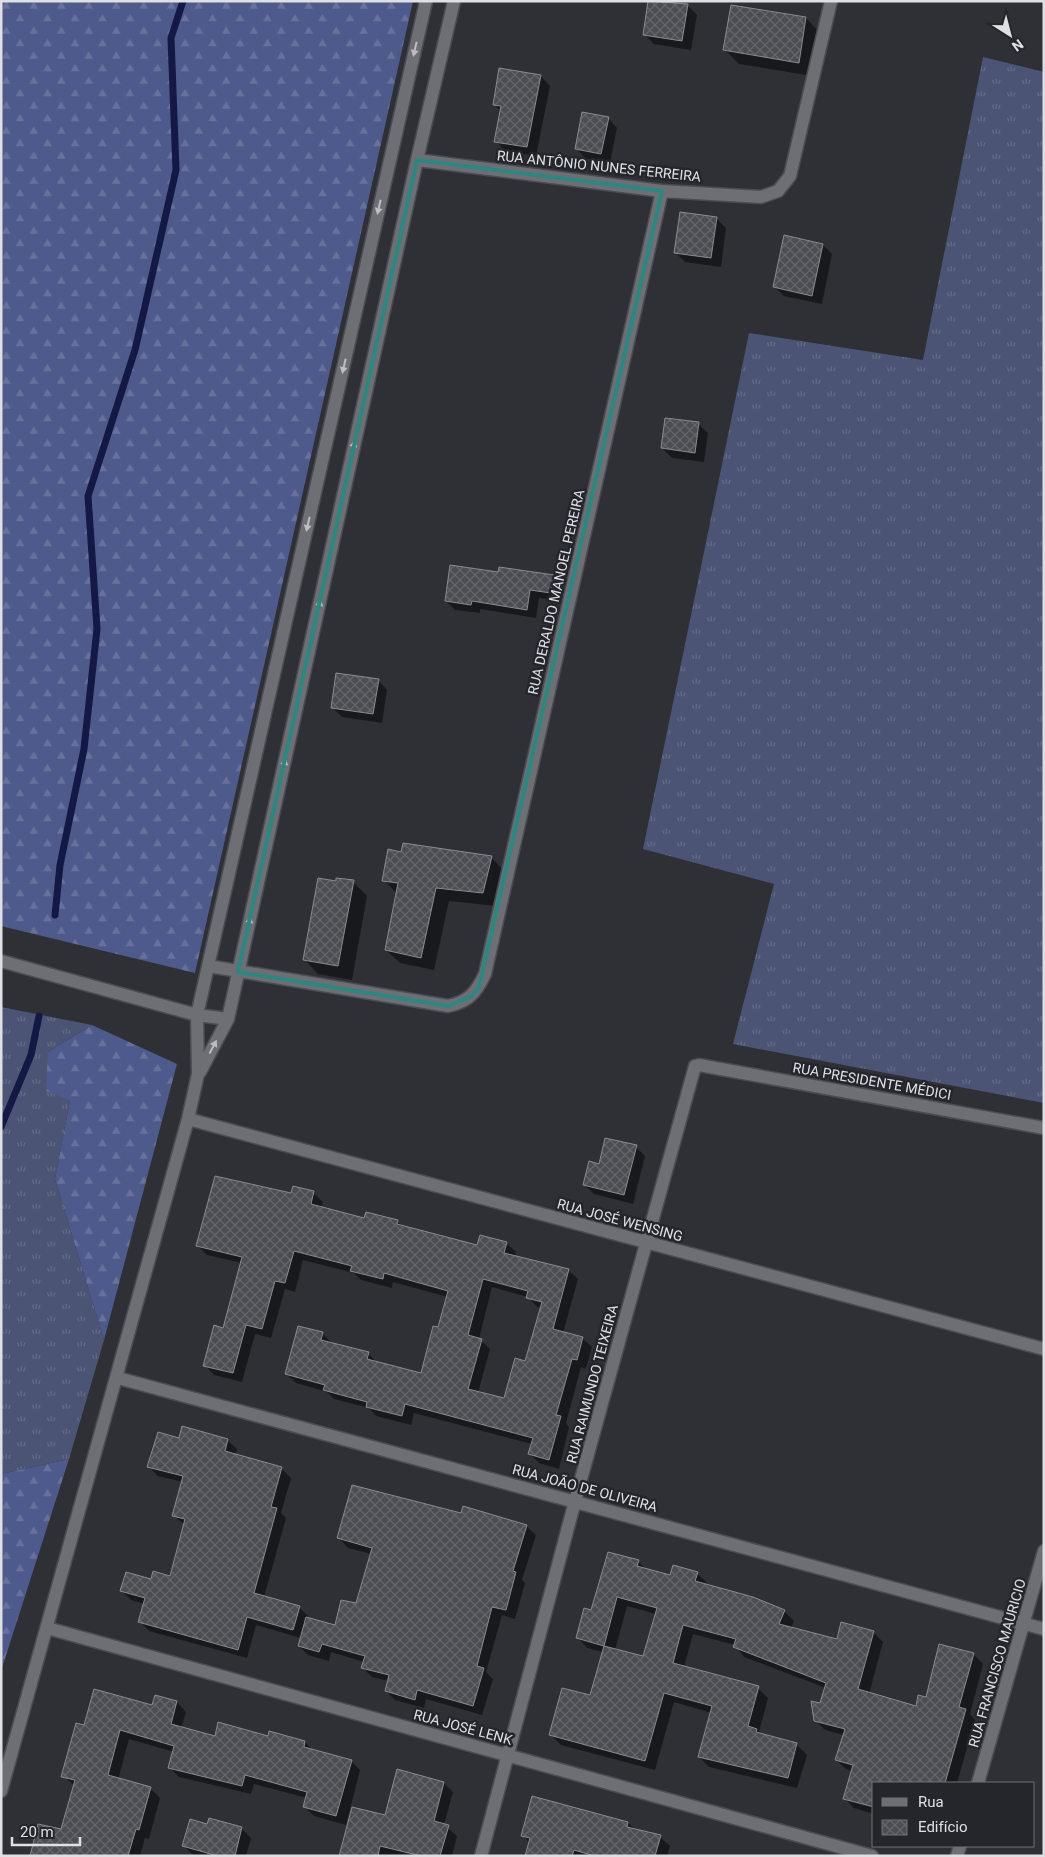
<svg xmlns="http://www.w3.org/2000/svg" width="1045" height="1857" font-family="Roboto,sans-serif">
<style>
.grass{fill:url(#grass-tufts)}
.forest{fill:url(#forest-firs)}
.shadow{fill:#0007;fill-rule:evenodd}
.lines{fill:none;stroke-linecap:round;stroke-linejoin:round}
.stream{stroke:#131944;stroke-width:7}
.building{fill:url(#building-cross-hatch);stroke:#888b92;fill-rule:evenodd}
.minor-casing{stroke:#4a4c51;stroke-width:15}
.minor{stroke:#6d6f75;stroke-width:12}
.oneway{fill:#bcbec3}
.marked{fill:none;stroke:#2e8680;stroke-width:4;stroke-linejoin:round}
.labels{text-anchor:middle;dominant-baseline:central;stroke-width:5;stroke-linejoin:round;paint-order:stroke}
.street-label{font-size:14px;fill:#dee0e4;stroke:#24262c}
</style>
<defs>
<pattern id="grass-tufts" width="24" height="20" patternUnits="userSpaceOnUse" patternTransform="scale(1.25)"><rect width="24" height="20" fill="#4b5474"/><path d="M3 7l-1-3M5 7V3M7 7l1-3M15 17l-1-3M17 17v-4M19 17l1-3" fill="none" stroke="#646c88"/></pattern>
<pattern id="forest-firs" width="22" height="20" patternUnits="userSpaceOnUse" patternTransform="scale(1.25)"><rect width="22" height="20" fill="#4e5a8b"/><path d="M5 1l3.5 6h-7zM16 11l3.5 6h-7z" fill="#67719b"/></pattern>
<pattern id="building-cross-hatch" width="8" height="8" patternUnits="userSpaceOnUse" patternTransform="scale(1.25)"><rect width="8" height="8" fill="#4b4d53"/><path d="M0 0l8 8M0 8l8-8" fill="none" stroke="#64666c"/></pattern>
</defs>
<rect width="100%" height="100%" fill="#2e3036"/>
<path class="grass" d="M983 57 1044 72V1103L733 1044 774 884 643 849 749 333 923 360Z
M1 1007 92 1025 48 1052 70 1100 55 1179 104 1340 69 1459 1 1474Z"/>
<path class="forest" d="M1 1H413L195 973 1 926Z
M92 1025 177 1064 104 1340 55 1179 70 1100 46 1091 48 1052Z
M69 1459 1 1671V1474Z"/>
<path class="shadow" d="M650 1 688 6 697 15 691 50 654 44 644 34Z
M732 7 806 18 820 33 813 76 739 64 725 50Z
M541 76 550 86 536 156 505 151 496 141 501 111 494 105Z
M608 118 617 128 610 163 585 158 576 148Z
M717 219 726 228 721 267 685 262 676 253Z
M785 237 823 245 832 254 822 304 784 296 775 287Z
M698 424 708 433 704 462 672 458 662 448Z
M500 568 554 577 563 585 560 601 539 598 536 618 480 609V613L455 610 446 601 499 574Z
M378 680 387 690 382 723 342 717 332 707Z
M491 857 504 871 496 906 449 901 434 970 400 963 386 950 397 894 384 880Z
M353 882 367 896 352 980 318 974 304 959 337 883Z
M636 1147 645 1156 633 1204 594 1194 584 1185 600 1165Z
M313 1193 323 1202 321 1208 365 1220 397 1221 403 1227 478 1246 506 1243 516 1252 515 1257 568 1270 578 1279 563 1333 582 1338 592 1347 586 1369 581 1367 566 1423 569 1427 559 1469 539 1463 530 1454 532 1444 414 1413 411 1425 376 1416 369 1408 334 1399 327 1392 296 1383 286 1374 299 1327 323 1334 332 1343 368 1353 377 1363 422 1374 439 1329 448 1297 393 1282 392 1288 361 1280 354 1273 303 1260 295 1292 285 1289 271 1338 255 1334 242 1382 214 1375 205 1365 224 1329 242 1263 207 1255 197 1245 292 1195ZM492 1287 528 1297 537 1307 541 1308 526 1363 505 1400 478 1393 490 1349 479 1339Z
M180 1439 227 1440 237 1449 235 1455 281 1468 291 1478 281 1513 286 1518 264 1597 299 1607 308 1616V1619L335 1626 356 1605 371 1554 348 1548 339 1538 462 1514 526 1526 536 1535 522 1580 525 1583 515 1619 502 1615 486 1672 493 1679 482 1715 426 1699 424 1708 395 1700 386 1691 388 1681 372 1677 363 1668 364 1662 331 1652 329 1661 308 1655 299 1646 301 1638 256 1625 247 1658 149 1631 140 1621 145 1604 131 1600 122 1591 151 1581 171 1577 185 1525 174 1516 183 1482 158 1476 149 1467Z
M638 1561 647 1570 671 1577 697 1573 707 1583 706 1585 784 1611 794 1621 791 1628 837 1641 873 1632 883 1642 869 1694 916 1707 973 1654 983 1664 970 1714 975 1720 957 1783H874V1814L854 1808 844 1798 852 1771 846 1769 836 1760 844 1735 825 1730 815 1720 826 1688 744 1657 735 1645 693 1634 684 1667 758 1688 768 1698 759 1732 762 1735 797 1745 807 1755 797 1788 709 1767 699 1757 712 1713 674 1702 655 1770 561 1745 551 1735 591 1697 603 1652 587 1648 578 1638 592 1612ZM627 1606 656 1614 644 1657 615 1650Z
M177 1702 186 1712 181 1728 216 1737 269 1738 305 1742 313 1751 351 1761 360 1770 346 1825 314 1816 305 1807 307 1798 254 1784 251 1794 179 1777 170 1768 174 1752 129 1739 118 1780 150 1788 160 1798 149 1839 145 1838 140 1856H30L39 1825 62 1831 75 1786 63 1776 85 1727 153 1706Z
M398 1771 444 1783 453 1792 444 1825 457 1836 452 1856H340L385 1817Z
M210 1820 242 1829 251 1838 246 1856 193 1855 184 1846 208 1826Z
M628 1823 635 1830 660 1837 670 1846 667 1856H526L530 1843 522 1835Z"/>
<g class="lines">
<path class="stream" d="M55 915 60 865 84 749 97 629 88 496 135 350 176 170 171 38 183 1
M1 1127 31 1055 39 1016"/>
</g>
<path class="building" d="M648 1 688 4 682 41 643 35Z
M731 5 806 17 799 63 723 50Z
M499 68 541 75 527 147 494 142 501 106 493 105Z
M582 112 609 117 601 154 575 149Z
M680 212 717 217 711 258 674 253Z
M784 235 823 244 812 296 773 287Z
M665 418 699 422 695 453 661 448Z
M450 565 498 572 499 567 554 575 551 593 530 590 527 610 472 601 471 605 445 601Z
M336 673 379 679 373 714 331 708Z
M403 843 492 856 483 893 436 888 421 958 385 950 398 883 382 881 388 849 401 852Z
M318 878 336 881V878L354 880 338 966 303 960Z
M605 1138 637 1145 624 1195 583 1185 589 1161 599 1164Z
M215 1176 291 1193 293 1186 314 1191 311 1204 364 1218 366 1212 398 1220 397 1224 477 1245 480 1235 507 1242 504 1253 569 1269 553 1329 583 1337 577 1360 572 1359 556 1415 561 1416 549 1460 528 1454 533 1438 405 1404 402 1416 366 1407 367 1402 323 1390 325 1385 285 1374 298 1326 323 1332 321 1340 369 1352 367 1359 421 1373 433 1326 438 1327 448 1291 384 1273 383 1279 350 1271 352 1266 294 1251 285 1283 275 1281 262 1329 246 1325 233 1373 203 1366 214 1325 223 1328 242 1257 196 1246ZM483 1279 528 1291 526 1298 542 1302 525 1361 515 1358 504 1398 468 1389 482 1339 468 1335Z
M182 1426 228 1439 225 1451 282 1467 271 1507 277 1508 254 1593 300 1606 293 1630 247 1617 238 1650 138 1622 145 1598 120 1591 126 1572 151 1579 153 1571 170 1576 185 1519 172 1516 183 1476 147 1467 158 1432 179 1438Z
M352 1485 461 1513 463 1506 527 1525 513 1571 516 1572 506 1610 492 1607 477 1666 484 1668 473 1706 417 1690 415 1700 385 1691 389 1675 361 1668 365 1656 322 1644 319 1652 298 1646 306 1617 335 1625 341 1600 356 1603 372 1548 337 1538Z
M608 1552 639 1560 637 1566 670 1575 673 1565 698 1572 695 1581 753 1597 785 1610 779 1624 837 1639 841 1622 874 1631 858 1689 916 1706 918 1695 926 1697 939 1644 974 1653 959 1707 966 1709 945 1783H874V1807L843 1799 853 1765 835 1760 845 1729 814 1721 811 1701 820 1703 826 1683 733 1647 736 1639 683 1625 673 1663 759 1686 748 1726 757 1729 756 1732 797 1743 788 1778 698 1757 712 1706 664 1693 645 1761 549 1735 562 1688 590 1695 604 1646 576 1638 584 1608 591 1610ZM617 1597 657 1608 643 1656 604 1646Z
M94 1689 152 1705 155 1695 177 1701 171 1724 215 1736 218 1722 268 1736 269 1731 305 1741 304 1747 352 1760 336 1816 303 1807 307 1792 245 1775 242 1786 168 1768 174 1746 120 1730 108 1775 151 1787 139 1830 136 1829 128 1856H30L38 1824 61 1829 75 1780 61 1777 76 1723 84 1725Z
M397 1769 444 1782 434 1821 449 1825 440 1856H421L380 1846 378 1856H339L352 1807 385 1815Z
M532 1796 628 1822 627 1827 661 1835 655 1856H595L574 1850 572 1856H525L530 1838 521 1836Z
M209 1818 242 1827 235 1856H218L182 1846 190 1819 207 1824Z"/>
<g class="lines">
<defs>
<path id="minor" d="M417 160 662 191 761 197 778 191 790 176 831 1
M1 961 197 1015 228 1019
M208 966 448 1006C468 1002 476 993 485 974L662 191
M200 1072 228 1019 417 160 454 1
M188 1119 1044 1349
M118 1378 1044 1629
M47 1628 872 1856
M978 1783 1044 1551
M1 1791 188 1119 198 1074 197 1015 426 1
M481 1856 575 1501 695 1066 699 1065 1044 1128
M957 1856 960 1846"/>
</defs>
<use href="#minor" class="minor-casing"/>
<use href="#minor" class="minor"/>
</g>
<defs><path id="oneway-solid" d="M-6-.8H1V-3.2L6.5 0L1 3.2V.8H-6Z" transform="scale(1.25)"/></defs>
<g class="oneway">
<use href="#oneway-solid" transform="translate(415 49) rotate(103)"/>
<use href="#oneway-solid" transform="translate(379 207) rotate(103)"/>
<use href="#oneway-solid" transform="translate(344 366) rotate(103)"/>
<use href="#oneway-solid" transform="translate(353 448) rotate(-78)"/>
<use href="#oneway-solid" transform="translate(308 524) rotate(103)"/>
<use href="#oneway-solid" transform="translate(319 607) rotate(-78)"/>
<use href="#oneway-solid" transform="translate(284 766) rotate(-78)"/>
<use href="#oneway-solid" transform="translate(249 924) rotate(-78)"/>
<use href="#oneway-solid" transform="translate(213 1047) rotate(-62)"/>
</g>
<path class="marked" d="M417 160 662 191 479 987 472 996 448 1006 238 972Z"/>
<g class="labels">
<g class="street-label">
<text transform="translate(599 166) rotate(6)">RUA ANTÔNIO NUNES FERREIRA</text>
<text transform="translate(556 592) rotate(-77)">RUA DERALDO MANOEL PEREIRA</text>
<text transform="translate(872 1081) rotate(10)">RUA PRESIDENTE MÉDICI</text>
<text transform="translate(620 1220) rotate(15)">RUA JOSÉ WENSING</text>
<text transform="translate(592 1384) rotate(-75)">RUA RAIMUNDO TEIXEIRA</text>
<text transform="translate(585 1488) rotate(15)">RUA JOÃO DE OLIVEIRA</text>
<text transform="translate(997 1663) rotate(-74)">RUA FRANCISCO MAURICIO</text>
<text transform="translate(463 1727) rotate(15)">RUA JOSÉ LENK</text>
</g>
</g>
<rect width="1045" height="1857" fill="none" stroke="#dee0e4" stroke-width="5"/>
<rect x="872" y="1782" width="162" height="65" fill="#24262c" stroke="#6e7076"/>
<rect x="882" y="1798" width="25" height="8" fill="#6d6f75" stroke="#6e7076"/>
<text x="918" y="1807" font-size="15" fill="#dee0e4">Rua</text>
<rect x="882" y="1820" width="25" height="15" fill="url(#building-cross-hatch)" stroke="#6e7076"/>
<text x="918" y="1832" font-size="15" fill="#dee0e4">Edifício</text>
<g transform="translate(1010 35) rotate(144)" stroke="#24262c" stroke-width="4" paint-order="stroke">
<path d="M0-4L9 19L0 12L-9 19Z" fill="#dee0e4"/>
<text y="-8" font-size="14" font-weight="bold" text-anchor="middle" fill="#dee0e4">N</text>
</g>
<path d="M12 1837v8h68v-8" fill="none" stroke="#dee0e4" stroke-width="2.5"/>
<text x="20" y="1837" font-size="15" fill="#dee0e4" stroke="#24262c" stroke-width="4" paint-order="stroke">20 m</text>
</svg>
